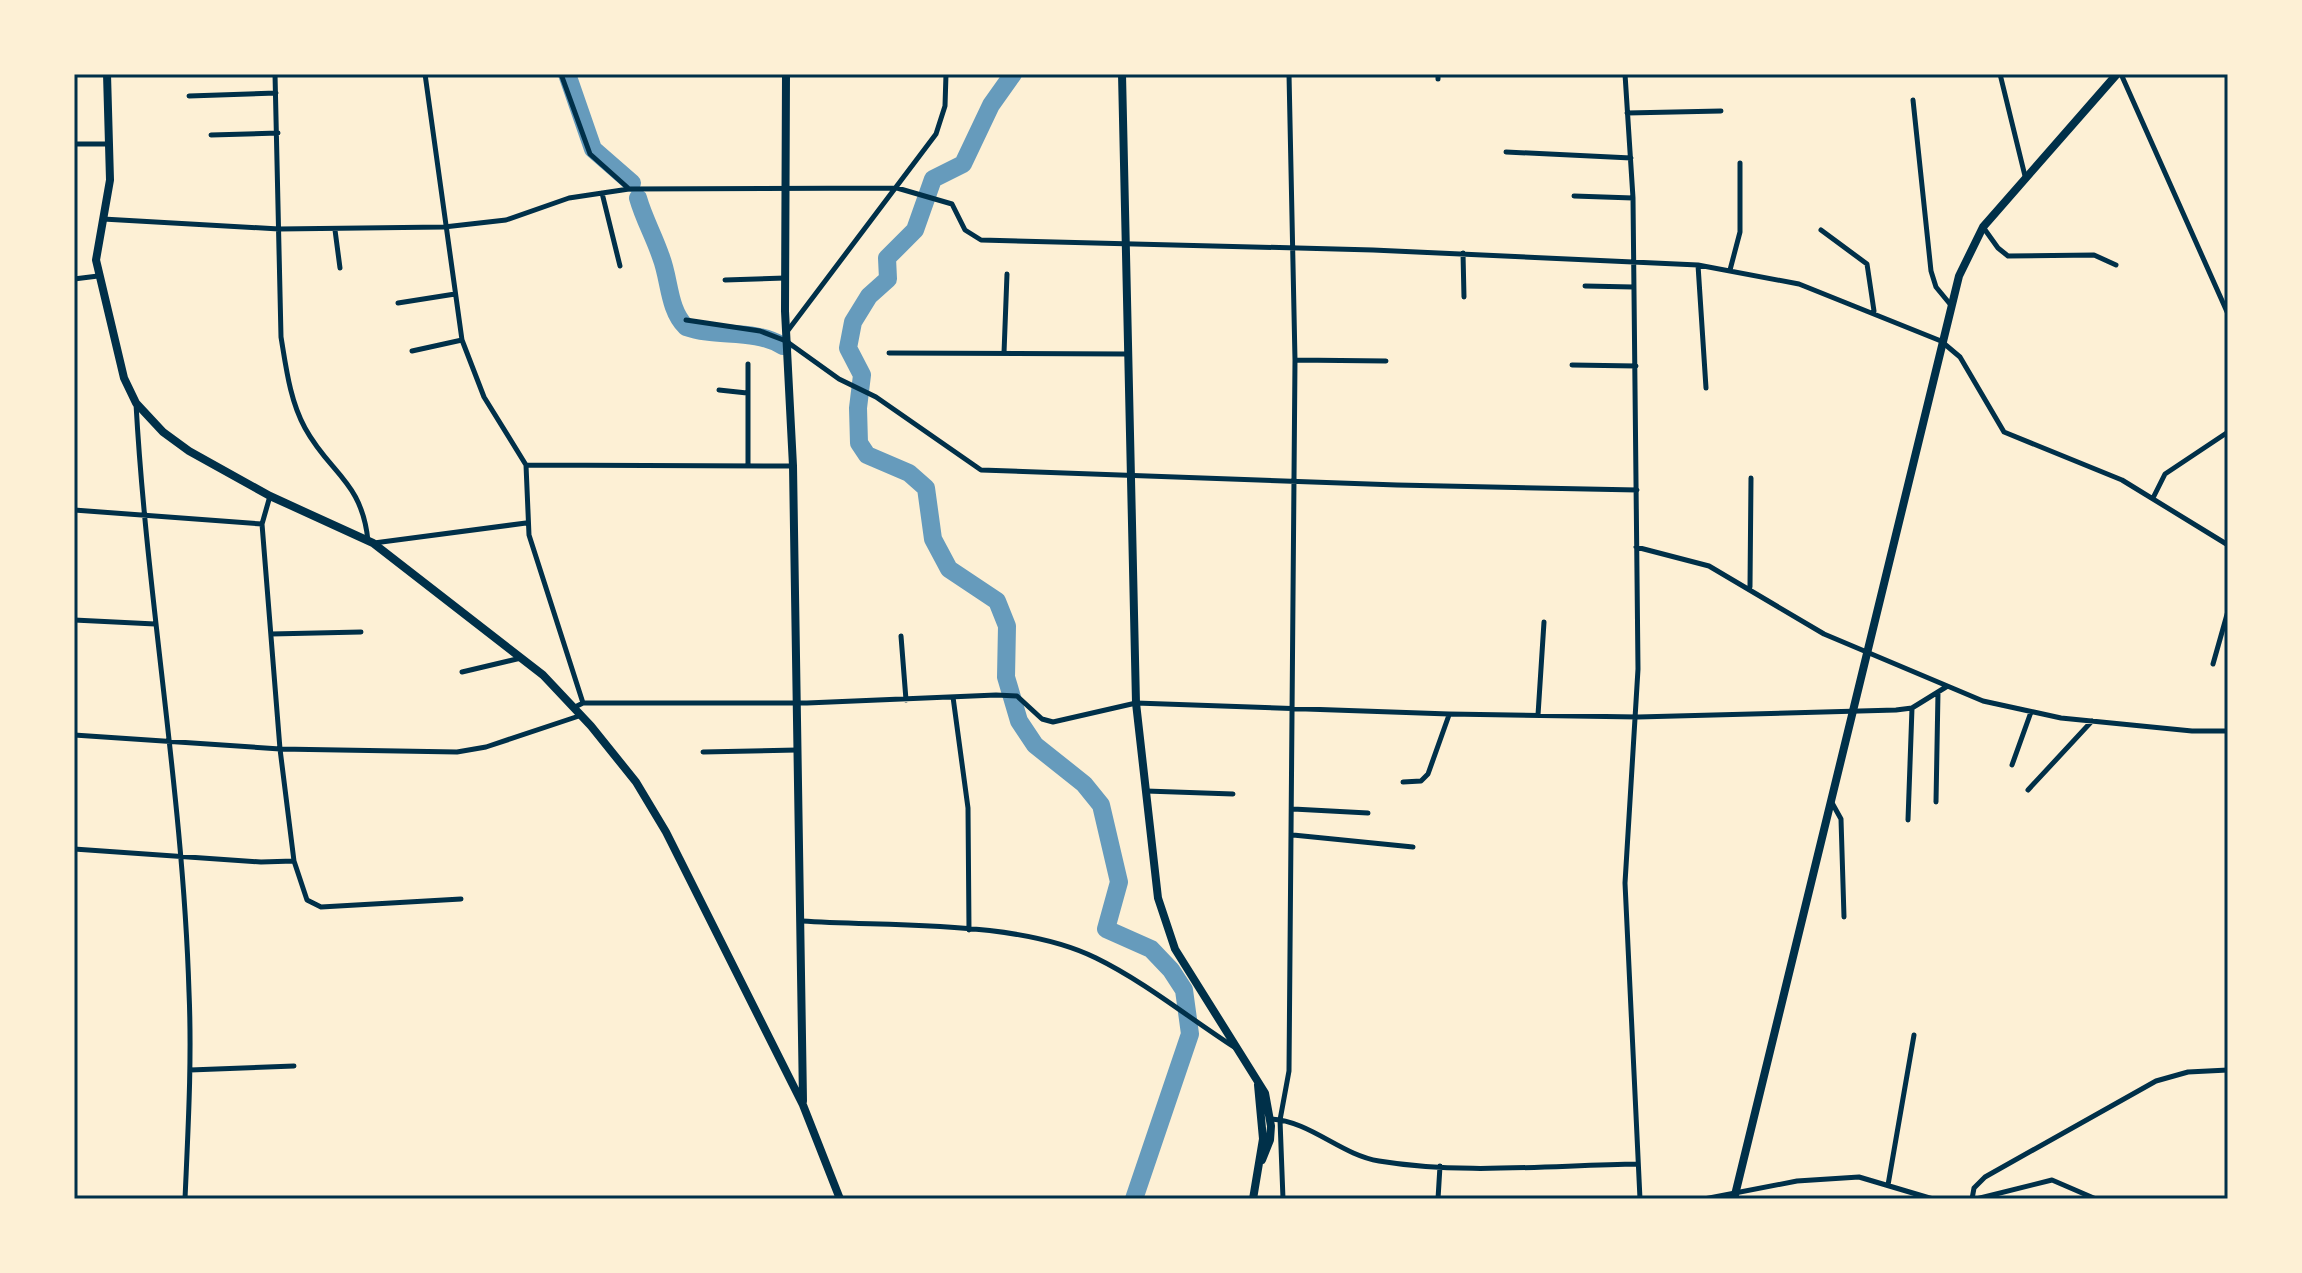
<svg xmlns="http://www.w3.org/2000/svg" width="2302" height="1273" font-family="Jost,sans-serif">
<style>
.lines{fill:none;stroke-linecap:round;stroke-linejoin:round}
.river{stroke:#669bbc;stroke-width:18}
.minor{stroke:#003049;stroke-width:5}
.secondary{stroke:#003049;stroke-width:8}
.neatline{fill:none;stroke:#003049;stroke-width:3}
</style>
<rect width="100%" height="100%" fill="#fdf0d5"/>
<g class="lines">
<path class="river" d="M567 74 593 149 632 183
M1013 74 991 105 963 164 933 179 915 230 887 258 888 279 869 296 853 322 848 348 862 375 858 408 859 443 867 455 909 473 926 488 933 539 949 569 997 601 1007 626 1006 677 1019 721 1035 745 1084 784 1101 805 1119 882 1106 929 1151 949 1171 970 1184 990 1190 1034 1134 1199
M638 198C644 219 654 236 661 257 670 280 668 309 686 327 717 338 753 328 783 346"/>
<path class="minor" d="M275 74 281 337C286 367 290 401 305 428 330 474 362 481 368 541
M425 74 462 340 484 397 526 465 529 535 583 703
M561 74 590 154 628 188
M1625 74 1633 198 1638 669 1625 883 1640 1199
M2000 74 2025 176
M2121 74 2228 314
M1438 79V74
M189 96 276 93
M1913 100 1931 271 1936 287 1950 304
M1627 113 1721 111
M211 135 278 133
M74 144H108
M1506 152 1631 158
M602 193 620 266
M1574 196 1633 198
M103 219 279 229 444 227 506 220 569 198 629 189 897 188 952 204 965 230 981 240 1373 250 1698 265 1799 284 1941 341 1960 357 2004 432 2122 480 2228 545
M1983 227 1998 248 2008 256 2094 255 2116 265
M335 230 340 268
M1821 230 1867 264 1874 311
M1463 253 1464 297
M1698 265 1706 388
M1730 270 1740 232V163
M74 279 98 276
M725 280 785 278
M1585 286 1633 287
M398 303 455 294
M686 320 760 331 786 341 839 379 876 397 981 470 1397 485 1637 490
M786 333 936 134 945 106 946 74
M412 351 462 340
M889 353 1126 354
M1004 353 1007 274
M1295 360 1386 361
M748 364V466
M1572 365 1636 366
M719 390 747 393
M136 404C147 600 183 795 189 992 192 1061 188 1130 185 1199
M526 465 793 466
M270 496 262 524 280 749 294 861 307 900 321 907 461 899
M2153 498 2165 474 2228 432
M74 510 262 524
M374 543 526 523
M1636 547 1709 566 1824 634 1983 701 2061 718 2192 731H2228
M1750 587 1751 478
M74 620 155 624
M271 634 361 632
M901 636 906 700
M2213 664 2228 611
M462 672 521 658
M953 697 968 808 969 930
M575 707 583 703H807L996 695 1017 696 1042 719 1053 722 1136 703 1449 714 1638 717 1896 710 1912 708 1946 687
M1538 715 1544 622
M74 735 280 749 457 752 486 747 582 715
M703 752 797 750
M2012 765 2031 712
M1403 782 1421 781 1428 774 1449 715
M2028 790 2092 721
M1146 791 1233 794
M1831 801 1841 819 1844 917
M1936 802 1938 692
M1293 809 1368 813
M1908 820 1912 708
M1293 835 1413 847
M74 849 261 862 294 861
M802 921C890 927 1017 919 1096 958 1145 982 1189 1018 1234 1047
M190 1070 294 1066
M1271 1119C1310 1121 1341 1155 1379 1161 1463 1175 1553 1165 1638 1164
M1888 1185 1914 1035
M1283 1199 1280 1120 1289 1071 1295 360 1289 74
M1438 1199 1440 1166
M1704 1199 1797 1181 1859 1177 1933 1199
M1972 1199 1974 1188 1985 1177 2156 1081 2188 1072 2228 1070
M1976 1199 2052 1180 2096 1199"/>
<path class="secondary" d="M107 74 110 180 96 260 124 378 136 403 163 432 189 451 270 496 373 543 543 675 591 726 636 782 666 832 803 1105 840 1199
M786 74 785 311 793 466 803 1101
M1122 74 1136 703 1158 898 1175 949 1265 1093 1271 1126 1270 1140 1262 1160
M1253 1199 1263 1139 1258 1085
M1734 1199 1959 276 1983 227 2117 74"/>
</g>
<rect width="2302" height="1273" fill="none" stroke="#fdf0d5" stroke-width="152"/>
<rect x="76" y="76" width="2150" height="1121" class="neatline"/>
</svg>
